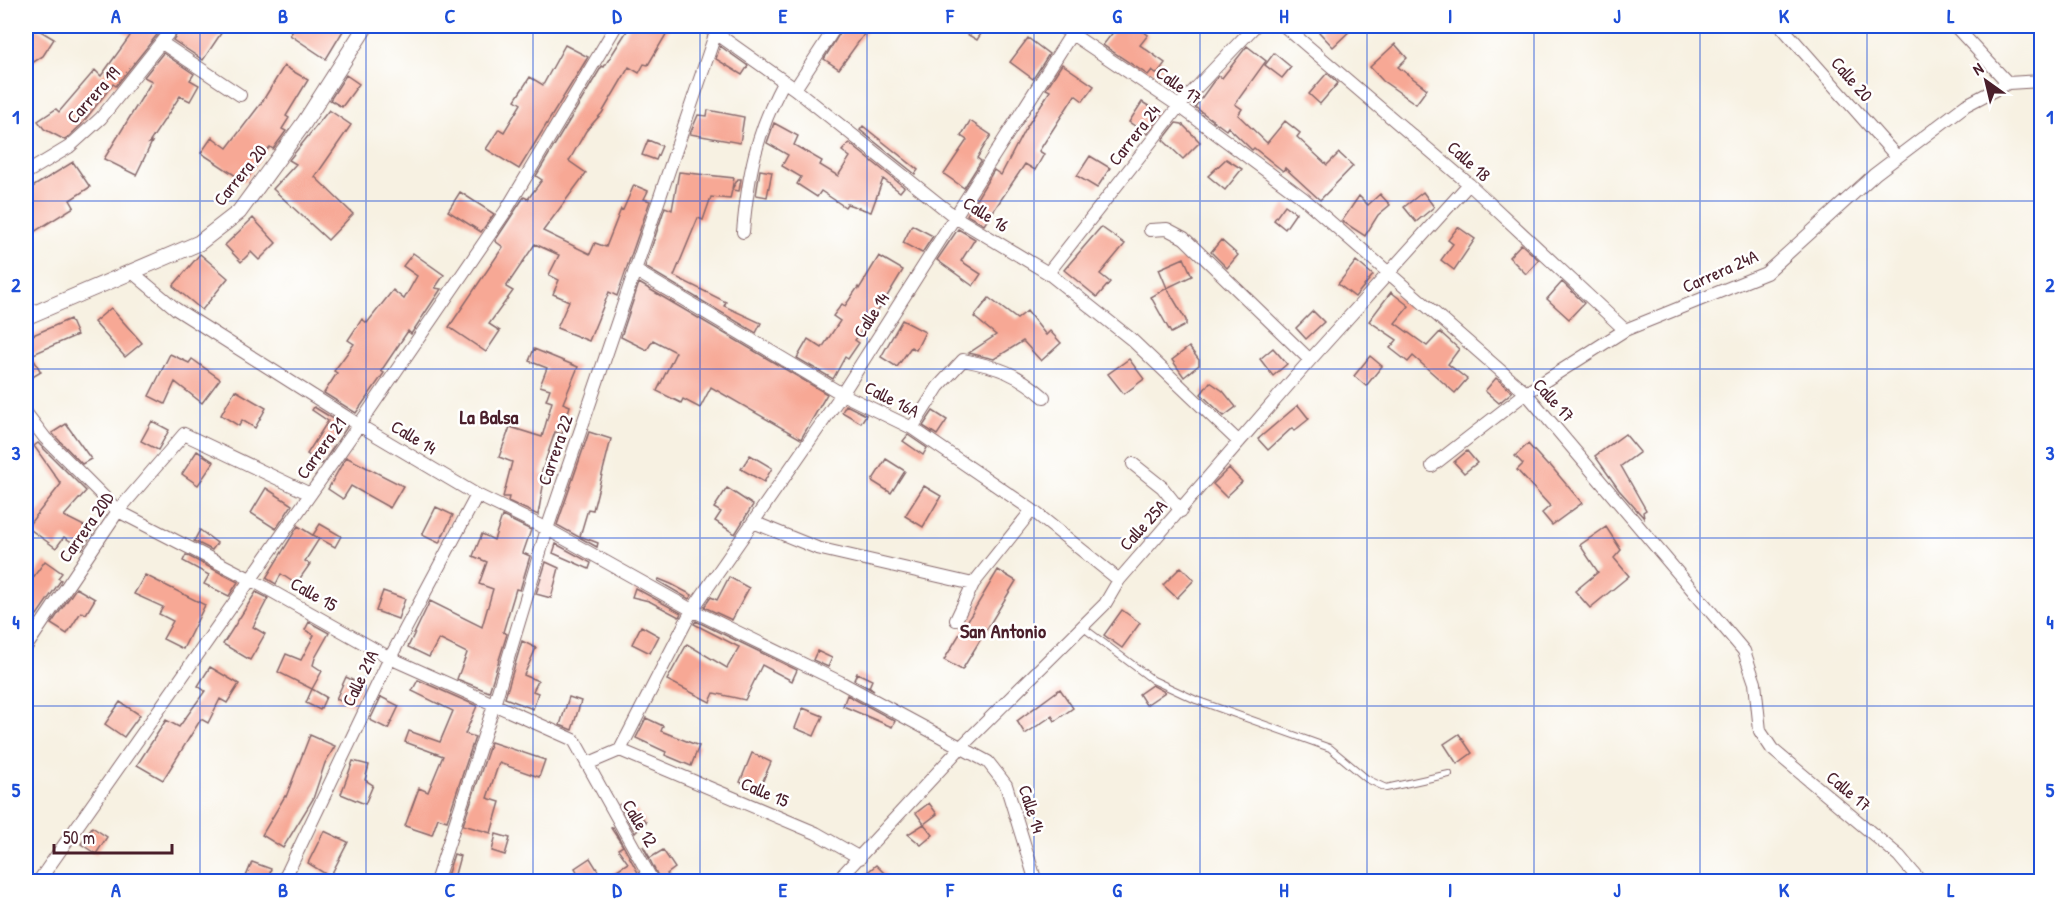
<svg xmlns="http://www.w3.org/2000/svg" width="2067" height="907" font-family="'Patrick Hand',sans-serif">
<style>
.building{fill:#f7a895}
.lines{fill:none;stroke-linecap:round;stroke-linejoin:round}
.service-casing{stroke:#87686b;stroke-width:8}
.minor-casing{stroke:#87686b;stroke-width:14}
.tertiary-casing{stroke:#87686b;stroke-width:17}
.service{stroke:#fff;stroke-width:6}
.minor{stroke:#fff;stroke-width:12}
.tertiary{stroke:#fff;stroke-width:15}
.grid{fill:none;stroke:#1d4ed8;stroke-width:1.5;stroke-opacity:0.55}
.labels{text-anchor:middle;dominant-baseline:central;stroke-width:5;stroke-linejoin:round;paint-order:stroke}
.street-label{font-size:18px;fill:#4a1f2b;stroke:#fff}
.neighbourhood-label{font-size:20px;font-weight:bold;fill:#4a1f2b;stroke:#fff}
.neatline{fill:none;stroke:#1d4ed8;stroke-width:2}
.grid-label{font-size:20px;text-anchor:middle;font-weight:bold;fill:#1d4ed8}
</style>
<rect width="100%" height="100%" fill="#fff"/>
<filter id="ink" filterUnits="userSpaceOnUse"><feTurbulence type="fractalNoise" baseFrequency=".0167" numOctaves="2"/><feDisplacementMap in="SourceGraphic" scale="12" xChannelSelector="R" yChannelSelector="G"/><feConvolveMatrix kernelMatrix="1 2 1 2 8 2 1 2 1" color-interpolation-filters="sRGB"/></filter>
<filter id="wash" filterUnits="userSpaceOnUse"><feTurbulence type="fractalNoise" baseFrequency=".008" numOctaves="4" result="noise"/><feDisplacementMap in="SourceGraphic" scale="24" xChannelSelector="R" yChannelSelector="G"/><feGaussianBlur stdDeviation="1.35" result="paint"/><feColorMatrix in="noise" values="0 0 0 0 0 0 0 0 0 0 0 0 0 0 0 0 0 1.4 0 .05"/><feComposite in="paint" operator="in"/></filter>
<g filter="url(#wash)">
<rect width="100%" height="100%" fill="#f7f1e2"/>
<g id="blocks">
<path class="building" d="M32 26 54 39 43 56 26 67V37Z
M116 26H164L116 86 113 84 81 125 65 140 44 129 38 121 56 109 59 112 95 70 101 76 130 36Z
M182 26H226L203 60 173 40Z
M296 26H346L326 59 290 35Z
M630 26H671L648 65 644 64 639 73 629 67 602 113 586 131 569 161 586 173 543 231 590 254 595 243 606 247 621 209 623 210 634 185 648 191 644 199 650 201 617 296 609 292 589 341 557 328 569 301 553 294 559 280 549 275 559 255 535 244 506 287 513 291 489 324 500 331 486 352 449 327 503 247 495 241 524 197 528 199 542 180 536 176 602 66 604 67Z
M844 26H870L839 69 824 59Z
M953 26H986L977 40Z
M1118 26H1136L1148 35 1140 45 1165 63 1157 74 1152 70 1148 75 1103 45Z
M1325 26H1355L1333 47 1319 32Z
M1028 38 1049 54 1033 79 1010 62Z
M1395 44 1407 58 1398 67 1427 89 1416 104 1383 81 1370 67Z
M565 45 588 57 519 169 486 149 499 129 504 132 521 104 515 100 530 77 543 85Z
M720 46 748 66 742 75 716 59Z
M1247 46 1266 61 1235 104 1242 109 1238 115 1267 143 1285 121 1300 133 1297 137 1327 165 1339 153 1353 166 1320 200 1285 168 1283 171 1254 148 1252 150 1228 127 1226 130 1195 107 1213 82 1219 76 1222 78Z
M163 53 194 74 190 80 199 85 190 101 180 96 149 143 152 142 136 175 104 159 152 81 144 77Z
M1274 53 1291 67 1282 78 1265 65Z
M1062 64 1094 86 1083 101 1075 95 1039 151 1044 154 1035 170 1025 164 984 225 967 215 994 170 1001 175 1024 131 1050 91 1046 89Z
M284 66 308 80 286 116 289 118 282 129 286 131 273 149 270 147 266 151 245 182 201 153 212 137 227 148 262 102Z
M1327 73 1338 83 1320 104 1309 94Z
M346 75 359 84 342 107 330 100Z
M1142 102 1162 114 1147 134 1129 122Z
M329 110 351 125 315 177 353 214 328 240 273 189 296 164 289 160Z
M708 110 744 117 740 143 690 134 698 115 707 116Z
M970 121 991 135 977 158 981 161 964 188 944 174 967 140 961 136Z
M774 123 798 136 794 145 822 161 820 165 838 176 850 157 842 151 849 143 904 187 900 192 883 179 871 212 847 204 845 207 821 191 817 197 797 184 801 177 782 166 788 155 767 143Z
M1176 123 1182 124 1200 142 1183 159 1163 140Z
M863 126 918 170 915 174 860 130Z
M648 140 662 146 656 160 642 155Z
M1090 156 1110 168 1097 188 1077 176Z
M1226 159 1242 169 1225 190 1208 176Z
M73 162 90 187 70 200 74 207 26 237V191Z
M760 170 772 172 767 197 756 195Z
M679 172 734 178 732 189 738 179H741L739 191 732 190 730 199 711 197 703 220 698 218 674 276 726 302 724 306 761 323 756 333 645 267 665 207 672 210Z
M460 192 494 214 481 232 448 211Z
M1423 192 1434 207 1416 222 1404 207Z
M1380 194 1390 205 1378 215 1365 236 1342 221 1359 196 1368 205Z
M1285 205 1296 213 1285 229 1274 220Z
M253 218 276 243 259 260 251 252 241 262 225 245Z
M912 225 933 236 922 253 903 243Z
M1101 227 1125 244 1100 274 1110 282 1097 297 1064 270Z
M1458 227 1475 239 1454 270 1441 260 1453 244 1448 240Z
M958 229 975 239 961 261 981 274 973 286 937 260Z
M1221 240 1238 255 1227 268 1211 252Z
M1521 244 1539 260 1526 274 1509 257Z
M413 253 444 275 435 288 441 289 411 334 408 331 381 371 384 373 356 413 324 393 337 373 334 371 354 344 348 340 362 319 367 323 393 290 404 299 417 276 403 266Z
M200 254 228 278 202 310 173 286Z
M879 256 903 270 883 303 855 340 859 343 848 359 845 357 833 379 797 358 808 339 822 348 840 321 833 316 842 304 845 306 858 287 859 289Z
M1184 258 1192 276 1167 288 1159 269Z
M1356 261 1373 275 1355 297 1338 284Z
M1562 282 1584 303 1569 319 1547 299Z
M639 283 827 394 801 439 711 387 700 408 683 399 681 403 657 391 676 352 653 340 647 350 621 337Z
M1167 288 1186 320V325L1171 333 1151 297Z
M1391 292 1409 306 1395 323 1427 346 1440 332 1459 349 1448 364 1467 379 1455 393 1413 356 1408 362 1390 348 1397 340 1369 321Z
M989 298 1017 319 1027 311 1046 335 1050 331 1061 343 1041 361 1023 341 994 359 969 353 996 335 974 317Z
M111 308 142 343 125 357 94 322Z
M1313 311 1324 322 1306 339 1296 328Z
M70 319 77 335 31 355 41 372 26 381V338Z
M902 320 925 332 916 350 911 347 897 367 881 357Z
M1189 347 1199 360V365L1184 377 1172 360Z
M1273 348 1287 364 1273 376 1260 359Z
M534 349 578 367 563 403 570 406 562 434 555 432 541 474 545 475 538 515 508 501 509 497H503L512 462 499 457 510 427 542 437 552 402 546 400 550 389 540 386 547 368 529 361Z
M170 354 189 363 192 359 220 379 202 403 175 382 165 404 149 396Z
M1370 356 1382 366 1366 386 1354 376Z
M1129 359 1144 379 1124 394 1108 374Z
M1496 378 1512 392 1499 403 1485 391Z
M1210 382 1223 391 1236 407 1224 416 1201 394Z
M235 390 266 408 255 428 242 420 239 426 221 415Z
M846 405 866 415 861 423 842 412Z
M1298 405 1309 419 1294 431 1292 428 1268 450 1258 439Z
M314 407 347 427 322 464 307 454 328 421 312 410Z
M933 411 947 420 937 435 923 426Z
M152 421 169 430 158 450 141 441Z
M66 424 91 459 82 464 52 433Z
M589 432 611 439 593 510 588 509 580 536 598 543 597 547 557 525Z
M1625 434 1640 452 1621 466 1646 510 1643 512 1644 518 1619 490 1595 456Z
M908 435 927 448 923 455 903 441Z
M38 443 86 491 64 516 94 531 82 549 64 537 56 548 27 527 61 484 34 446Z
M1528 444 1548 466 1550 465 1582 503 1552 525 1542 513 1550 506 1517 470 1523 464 1515 456Z
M197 451 214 462 198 485 182 474Z
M1467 451 1477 463 1464 473 1454 462Z
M750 455 772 468 764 482 741 469Z
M346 457 403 486 390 508 351 486 343 499 328 489Z
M886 459 905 471 891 493 872 481Z
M1229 468 1242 482 1226 497 1213 484Z
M924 486 941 496 923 527 905 516Z
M266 488 292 505 276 529 251 513Z
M727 488 753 505 735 534 715 521 721 512 714 508Z
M436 507 453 515 439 543 422 535Z
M502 516 531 530 523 553 530 556 520 590 516 589 503 632 507 634 489 692 457 679 467 653 439 639 429 657 408 647 430 601 482 627 493 589 479 584 487 562 473 556 482 534 494 540Z
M320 524 341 536 335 547 313 535Z
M298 526 319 539 305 561 310 564 296 584 281 574 276 584 266 578Z
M1606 527 1621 550 1614 558 1629 576 1590 608 1575 591 1598 572 1580 545Z
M200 530 217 543 212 550 194 541Z
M556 544 591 563 589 569 553 553Z
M186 555 238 582 229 596 204 584 209 575 183 561Z
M45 561 62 573 58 578 61 580 37 615 34 613 26 626V577L32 579Z
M546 562 559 568 551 598 536 594Z
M1181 567 1194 580 1177 598 1163 585Z
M998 570 1016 581 962 670 944 660Z
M145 575 205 605 183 649 163 639 173 621 159 614 163 607 134 594Z
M729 577 749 588 732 620 704 607 711 597 717 600Z
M659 579 671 584 692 595 689 599 658 581Z
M76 588 95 599 86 614 81 612 67 634 51 624Z
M635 588 681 613 679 617 649 601 632 597Z
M383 591 405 599 398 619 376 611Z
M256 592 268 598 253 627 265 634 250 660 223 644Z
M1122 610 1140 623 1122 648 1104 635Z
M696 621 797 670 792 681 762 665 745 700 714 693 710 702 667 680 687 644 727 668 739 647 694 624Z
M309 622 329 633 315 658 313 665 322 671 312 689 278 672 286 654 301 660 314 635 305 630Z
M641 626 659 636 650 653 632 644Z
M522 641 536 648 524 675 538 681 533 691 538 693 533 709 505 698Z
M817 651 832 658 828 667 813 660Z
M210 667 239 684 227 703 220 699 208 723 201 719 163 780 137 765 166 720 179 727 205 691 198 686Z
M857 673 872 680 869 687 874 691 854 680Z
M346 677 362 685 353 706 336 699Z
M418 680 477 706 465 734 475 737 447 821 438 818 432 835 405 826 419 788 428 792 443 756 405 742 409 731 440 742 453 711 412 691Z
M1152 685 1165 692 1146 705 1139 694Z
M312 689 326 697 320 710 306 703Z
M1060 689 1073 708 1055 721 1052 716 1025 734 1017 721Z
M847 695 895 721 892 727 843 706Z
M381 697 399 706 388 729 370 720Z
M569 697 581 701 572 730 560 725Z
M120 702 140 715 124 737 105 724Z
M803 708 823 716 814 736 795 728Z
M646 718 663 726 661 731 699 746 691 766 665 755 666 752 636 738Z
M1459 734 1472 753 1457 764 1444 744Z
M310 735 335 746 325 763 313 799 283 848 262 835 285 796 286 797Z
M491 742 545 760 539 777 499 763 487 798 500 802 491 833 463 825Z
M752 753 771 762 759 790 740 782Z
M353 761 369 765 365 780 373 785 365 804 341 794Z
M929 803 937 814 924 824 916 813Z
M619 804 631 814 636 810 646 822 635 833Z
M924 824 933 835 921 845 908 834Z
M92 827 107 837 96 854 81 844Z
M613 827 643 882H640L635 874 624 882H583L575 868 590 858 603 879 628 863 618 849 623 846 611 828Z
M324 831 348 842 330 877 308 863Z
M496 834 510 838 505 855 492 851Z
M643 846 650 858 663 850 675 868 667 874 672 882H661Z
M454 854 460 856 454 878 447 876Z
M252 862 271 869 268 882 245 879Z
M876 865 893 882H856Z"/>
</g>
</g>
<g filter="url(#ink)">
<use href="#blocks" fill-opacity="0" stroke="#87686b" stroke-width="1.5"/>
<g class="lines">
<defs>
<path id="service" d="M1081 626 1153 680 1196 700 1330 748 1367 779 1386 788 1449 774"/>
<path id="minor" d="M706 26 795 89 955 217 1048 273 1131 339 1239 442
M1060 26 1179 106 1303 198 1526 393 1744 651 1755 683 1760 731 1772 749 1899 856 1921 882
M1284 26 1469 184 1625 330
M1781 26 1897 157
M1955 26 2008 83
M162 43 240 95
M795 89 836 26
M26 173 69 147 101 118 174 26
M1150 230 1167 229 1184 238 1310 360
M743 232C748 175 756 133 784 81
M636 271 842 394 912 428 1032 510 1119 580
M132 272 176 309 359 425 477 495 547 529 692 610 840 682 988 762 1006 785 1036 882
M1048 273 1179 106 1255 26
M26 413 45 438 118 511 250 579 390 658 574 740 653 882
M912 428 938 387 963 360C998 367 1017 373 1044 397
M1133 464 1162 487 1181 511
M1432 466 1526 393 1625 330 1766 273 1875 174 1966 105 2008 83 2042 81
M753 522 817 548 973 584
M956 620 973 584 1032 510
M26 647 118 511 184 434 310 494
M620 750 816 833 860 858
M587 764 620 750 692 610 842 394 1072 33
M38 882 359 425 505 212 616 26
M283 882 390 658 477 495
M436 882 494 705 547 529 716 32
M836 882 961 747 1105 604 1119 580 1310 360 1469 184"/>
<path id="tertiary" d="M26 317 199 243 239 212 304 123 366 26"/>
</defs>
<use href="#service" class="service-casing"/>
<use href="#minor" class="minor-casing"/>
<use href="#tertiary" class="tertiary-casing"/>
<use href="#service" class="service"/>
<use href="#minor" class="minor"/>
<use href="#tertiary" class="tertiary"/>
</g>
</g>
<path class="grid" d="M200 26V882M366 26V882M533 26V882M700 26V882M867 26V882M1034 26V882M1200 26V882M1367 26V882M1534 26V882M1700 26V882M1867 26V882M26 201H2042M26 369H2042M26 538H2042M26 706H2042"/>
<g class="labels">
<g class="street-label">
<text transform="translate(1852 79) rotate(49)">Calle 20</text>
<text transform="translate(1179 85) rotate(35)">Calle 17</text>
<text transform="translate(93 95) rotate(-48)">Carrera 19</text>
<text transform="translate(1134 135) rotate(-52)">Carrera 24</text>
<text transform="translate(1469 161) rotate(42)">Calle 18</text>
<text transform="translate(240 175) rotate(-51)">Carrera 20</text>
<text transform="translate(986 214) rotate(32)">Calle 16</text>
<text transform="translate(1720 271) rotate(-24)">Carrera 24A</text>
<text transform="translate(871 315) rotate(-57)">Calle 14</text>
<text transform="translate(892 399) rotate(27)">Calle 16A</text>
<text transform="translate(1554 400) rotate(48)">Calle 17</text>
<text transform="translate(414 437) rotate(31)">Calle 14</text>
<text transform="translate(321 448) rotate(-54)">Carrera 21</text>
<text transform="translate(555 450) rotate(-71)">Carrera 22</text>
<text transform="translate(1143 525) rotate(-48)">Calle 25A</text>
<text transform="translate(86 527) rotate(-55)">Carrera 20D</text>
<text transform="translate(314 594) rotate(29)">Calle 15</text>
<text transform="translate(360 678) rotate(-64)">Calle 21A</text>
<text transform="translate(1849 791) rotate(40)">Calle 17</text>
<text transform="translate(765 792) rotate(23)">Calle 15</text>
<text transform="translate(1032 809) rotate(72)">Calle 14</text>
<text transform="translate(640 823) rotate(60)">Calle 12</text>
</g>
<g class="neighbourhood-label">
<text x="489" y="416">La Balsa</text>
<text x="1003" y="630">San Antonio</text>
</g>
</g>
<rect width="2067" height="907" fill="none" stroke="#fff" stroke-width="66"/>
<g transform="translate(1986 81) rotate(326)" stroke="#ffffff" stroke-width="4.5" paint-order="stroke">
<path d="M0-4.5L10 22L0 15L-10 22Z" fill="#4a1f2b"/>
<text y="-9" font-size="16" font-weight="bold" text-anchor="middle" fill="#4a1f2b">N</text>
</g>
<path d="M54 844v9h118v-9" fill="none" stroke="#4a1f2b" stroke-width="3"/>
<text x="63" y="844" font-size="18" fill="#4a1f2b" stroke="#ffffff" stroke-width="4.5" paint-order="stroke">50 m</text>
<rect x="33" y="33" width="2001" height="841" class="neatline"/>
<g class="grid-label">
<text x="116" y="23">A</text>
<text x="283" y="23">B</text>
<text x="450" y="23">C</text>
<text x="617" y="23">D</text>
<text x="783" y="23">E</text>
<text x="950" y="23">F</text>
<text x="1117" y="23">G</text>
<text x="1284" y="23">H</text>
<text x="1450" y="23">I</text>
<text x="1617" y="23">J</text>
<text x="1784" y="23">K</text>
<text x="1951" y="23">L</text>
<text x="16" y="124">1</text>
<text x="2050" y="124">1</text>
<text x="16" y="292">2</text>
<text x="2050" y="292">2</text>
<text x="16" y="460">3</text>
<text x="2050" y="460">3</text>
<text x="16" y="629">4</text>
<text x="2050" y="629">4</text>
<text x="16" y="797">5</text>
<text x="2050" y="797">5</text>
<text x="116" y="897">A</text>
<text x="283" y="897">B</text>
<text x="450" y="897">C</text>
<text x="617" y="897">D</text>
<text x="783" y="897">E</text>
<text x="950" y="897">F</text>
<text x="1117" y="897">G</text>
<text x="1284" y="897">H</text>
<text x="1450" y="897">I</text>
<text x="1617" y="897">J</text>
<text x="1784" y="897">K</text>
<text x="1951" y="897">L</text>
</g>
</svg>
